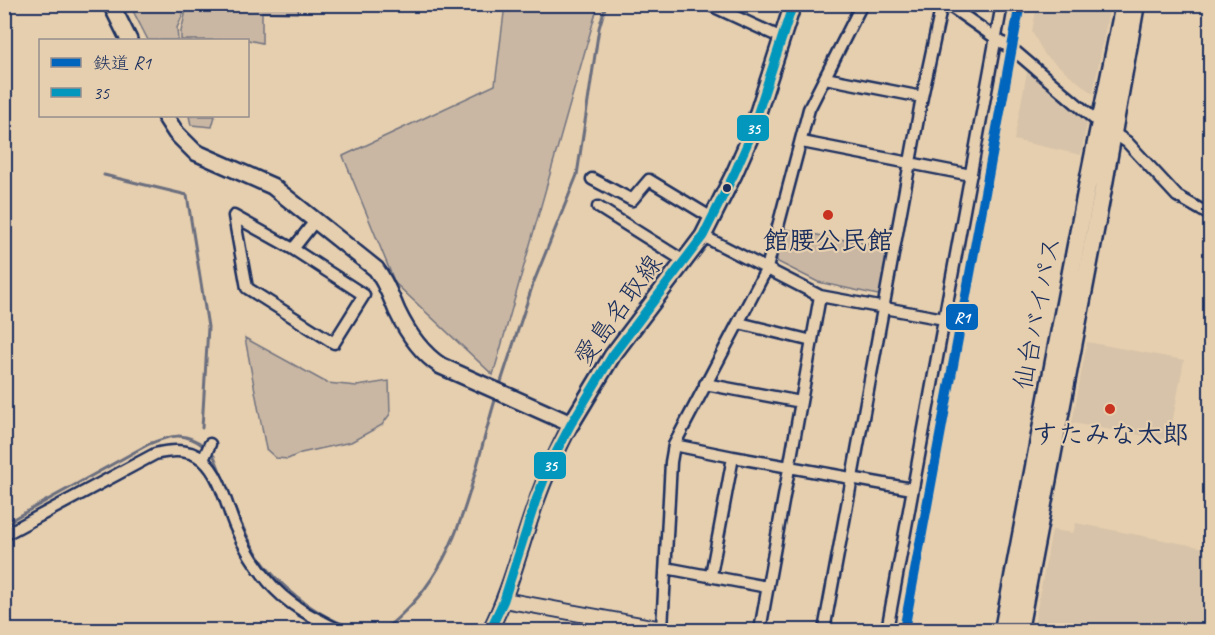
<svg xmlns="http://www.w3.org/2000/svg" width="1215" height="635" font-family="Caveat,'Klee One',sans-serif">
<style>
.built{fill:#d7c3a9}
.green{fill:#c9b7a3;stroke:#727380;stroke-width:1.5}
.lines{fill:none;stroke-linecap:round;stroke-linejoin:round}
.stream{stroke:#6b6e7e;stroke-width:3}
.minor-casing{stroke:#1b2f5e;stroke-width:15}
.tertiary-casing{stroke:#1b2f5e;stroke-width:18}
.secondary-casing{stroke:#1b2f5e;stroke-width:20}
.trunk-casing{stroke:#1b2f5e;stroke-width:21}
.minor{stroke:#e6cfaf;stroke-width:10}
.tertiary{stroke:#e6cfaf;stroke-width:14}
.secondary{stroke:#e6cfaf;stroke-width:15}
.trunk{stroke:#e6cfaf;stroke-width:16}
.bus-1-casing{stroke:#e6cfaf;stroke-width:14}
.bus-1{stroke:#0497bd;stroke-width:9}
.rail-1-casing{stroke:#e6cfaf;stroke-width:15}
.rail-1{stroke:#0065bd;stroke-width:10}
.bus-dot{fill:#1b2f5e;stroke:#e6cfaf;stroke-width:2}
.poi-dot{fill:#c8321e;stroke:#e6cfaf;stroke-width:2}
.labels{text-anchor:middle;dominant-baseline:central;stroke-width:4.5;stroke-linejoin:round;paint-order:stroke}
.poi-label{font-size:26px;font-weight:bold;fill:#1b2f5e;stroke:#e6cfaf}
.street-label{font-size:26px;fill:#1b2f5e;stroke:#e6cfaf}
.line-badge{stroke:#e6cfaf;stroke-width:2}
.badge-label{font-size:16px;text-anchor:middle;font-weight:bold;fill:#fff}
</style>
<rect width="100%" height="100%" fill="#e6cfaf"/>
<filter id="ink" filterUnits="userSpaceOnUse"><feTurbulence type="fractalNoise" baseFrequency=".0167" numOctaves="2"/><feDisplacementMap in="SourceGraphic" scale="12" xChannelSelector="R" yChannelSelector="G"/><feConvolveMatrix kernelMatrix="1 2 1 2 8 2 1 2 1" color-interpolation-filters="sRGB"/></filter>
<g filter="url(#ink)">
<path class="built" d="M1037 5H1110L1093 94 1045 55 1032 32Z
M1028 67 1088 118 1081 155 1014 140Z
M1087 342 1184 360 1169 440 1072 423Z
M1076 523 1210 549V630H1033L1052 530 1073 533Z"/>
<path class="green" d="M194 4H301V5L297 13 262 12V43L248 40H181V31L187 7Z
M130 5H187L177 28 178 40H148Z
M505 5H598L493 375 395 283 343 156 495 85Z
M189 116H215L212 127 191 125Z
M784 229 890 248 883 291 878 295 818 282 778 262 775 256Z
M245 338 327 383 357 386 389 381 390 414 382 425 351 442 301 453 288 459 276 458 266 449Z"/>
<g class="lines">
<path class="stream" d="M104 175 187 195 208 327 202 428
M499 388 533 284 577 175 599 28 606 4
M210 452 214 456C227 488 238 522 256 552 276 586 327 625 365 630
M4 524 149 444C171 435 185 431 205 447
M377 630C387 629 396 620 403 613 463 557 473 471 496 397"/>
<defs>
<path id="minor" d="M947 4 1017 53 1100 124 1127 142 1177 196 1210 215
M710 5 782 38
M825 78 922 97
M802 142 971 175
M592 179 632 200 649 180 712 218
M598 207 684 261
M234 216 293 249 364 295 334 343 247 288Z
M703 236 820 296 944 319
M293 249 315 221
M739 323 812 341
M705 384 801 402
M674 445 733 457 912 489
M203 460 210 444
M4 535 155 454C171 450 190 448 203 460 221 476 226 505 235 526 243 545 255 565 268 581 286 604 314 618 339 630
M666 568 767 587
M711 575 733 457
M662 629 671 462 674 445 767 268 809 109 862 4
M760 630 820 296
M824 630 922 97 942 4
M887 630 1002 4"/>
<path id="tertiary" d="M504 600 668 630
M490 630C511 589 521 544 537 500 546 474 558 449 571 424"/>
<path id="secondary" d="M111 4 129 40
M165 116 176 133 195 152 272 186 376 269C386 282 391 297 397 311 408 334 421 353 441 366L571 424 612 356 703 236 734 174 749 140 793 4"/>
<path id="trunk" d="M1003 630 1087 187 1124 4
M1019 630 1103 189 1136 4"/>
</defs>
<use href="#minor" class="minor-casing"/>
<use href="#tertiary" class="tertiary-casing"/>
<use href="#secondary" class="secondary-casing"/>
<use href="#trunk" class="trunk-casing"/>
<use href="#minor" class="minor"/>
<use href="#tertiary" class="tertiary"/>
<use href="#secondary" class="secondary"/>
<use href="#trunk" class="trunk"/>
<defs>
<path id="bus-1" d="M490 630 504 600 536 500 552 460 571 424 612 356 703 236 734 174 749 140 793 4"/>
</defs>
<use href="#bus-1" class="bus-1-casing"/>
<use href="#bus-1" class="bus-1"/>
<defs>
<path id="rail-1" d="M904 630 1020 4"/>
</defs>
<use href="#rail-1" class="rail-1-casing"/>
<use href="#rail-1" class="rail-1"/>
</g>
</g>
<circle class="bus-dot" cx="727" cy="188" r="5"/>
<g class="poi-dot">
<circle cx="828" cy="215" r="6"/>
<circle cx="1110" cy="409" r="6"/>
</g>
<g class="labels">
<g class="poi-label">
<text x="828" y="240">館腰公民館</text>
<text x="1110" y="434">すたみな太郎</text>
</g>
<g class="street-label">
<text transform="translate(618 310) rotate(-54)">愛島名取線</text>
<text transform="translate(1037 313) rotate(-79)">仙台バイパス</text>
</g>
</g>
<g class="line-badge">
<rect x="736" y="114" width="34" height="28" rx="6" fill="#0497bd"/>
<rect x="945" y="303" width="34" height="28" rx="6" fill="#0065bd"/>
<rect x="533" y="451" width="34" height="29" rx="6" fill="#0497bd"/>
</g>
<g class="badge-label">
<text x="753" y="134">35</text>
<text x="962" y="323">R1</text>
<text x="550" y="471">35</text>
</g>
<rect width="1215" height="635" fill="none" stroke="#e6cfaf" stroke-width="24"/>
<rect x="12" y="12" width="1191" height="611" fill="none" stroke="#1b2f5e" stroke-width="2" filter="url(#ink)"/>
<rect x="39" y="39" width="210" height="78" fill="#e6cfaf" stroke="#958f8f" stroke-width="1.5"/>
<rect x="51" y="58" width="30" height="9" fill="#0065bd" stroke="#958f8f" stroke-width="1.5"/>
<text x="93" y="69" font-size="18" fill="#1b2f5e">鉄道 R1</text>
<rect x="51" y="88" width="30" height="9" fill="#0497bd" stroke="#958f8f" stroke-width="1.5"/>
<text x="93" y="99" font-size="18" fill="#1b2f5e">35</text>
</svg>
